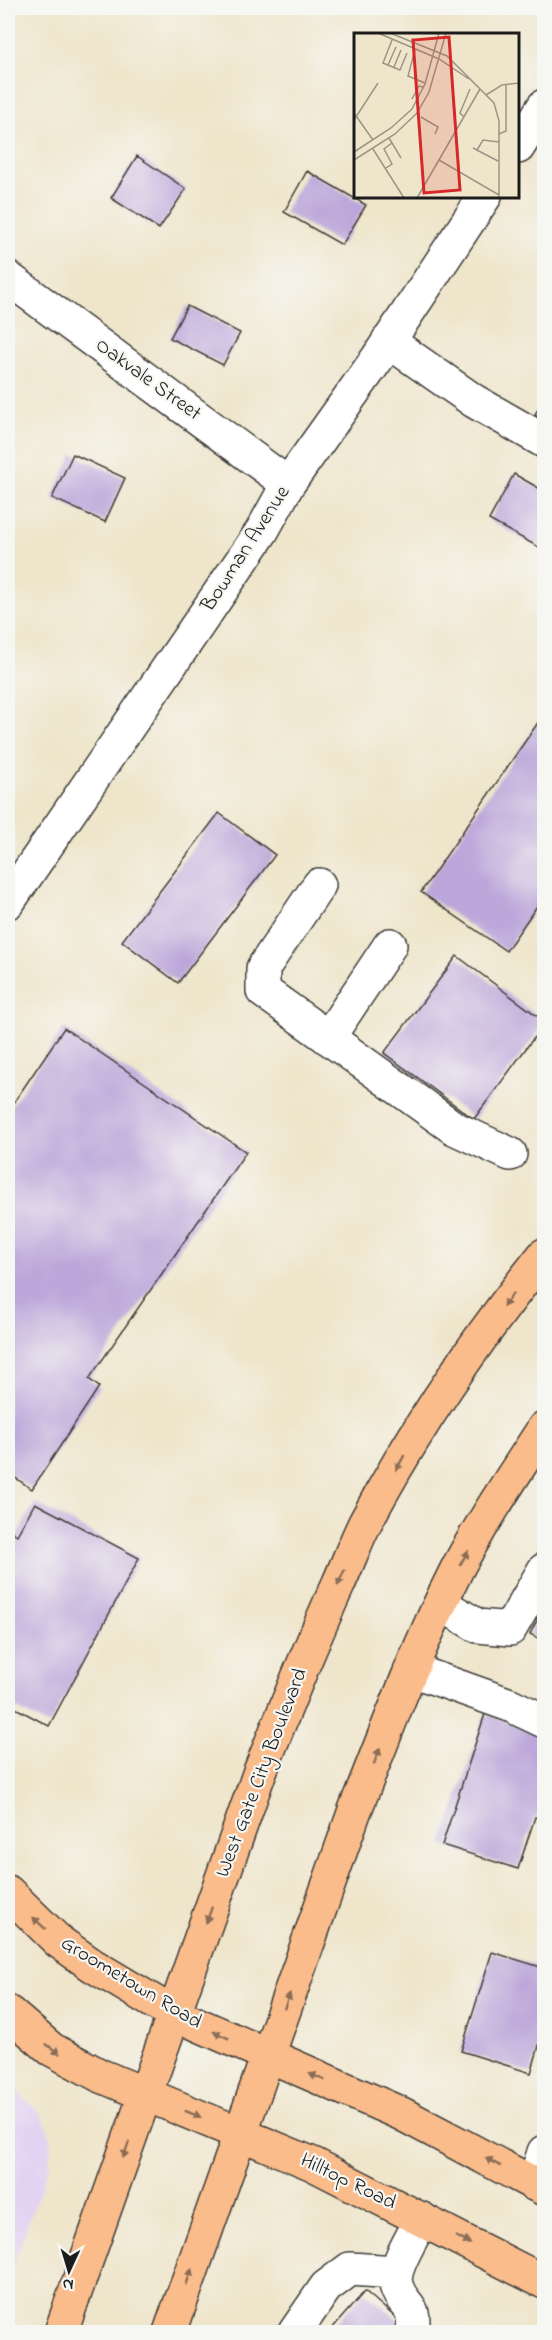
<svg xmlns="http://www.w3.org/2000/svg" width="552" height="2340" font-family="'Indie Flower',sans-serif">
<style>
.built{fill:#e3d3f2}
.building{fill:#bda7da}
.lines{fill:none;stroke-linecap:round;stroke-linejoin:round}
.minor-casing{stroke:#3c3a36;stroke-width:36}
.major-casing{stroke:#3c3a36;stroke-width:36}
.minor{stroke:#fff;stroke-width:33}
.major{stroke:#fabc8b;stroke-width:33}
.oneway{fill:#8b6c54}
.labels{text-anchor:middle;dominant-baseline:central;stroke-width:4.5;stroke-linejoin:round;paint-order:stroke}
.street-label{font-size:21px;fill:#1c1c1c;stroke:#f6f6f2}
.inset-road{fill:none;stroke:#9b9585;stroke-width:1.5}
.view{fill:#d62828;fill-opacity:0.15;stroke:#d62828;stroke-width:3}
.inset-edge{fill:none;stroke:#1c1c1c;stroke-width:3}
</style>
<rect width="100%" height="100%" fill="#f6f6f2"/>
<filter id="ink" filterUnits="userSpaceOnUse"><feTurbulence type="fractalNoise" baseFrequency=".0167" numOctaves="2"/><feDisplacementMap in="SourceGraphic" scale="12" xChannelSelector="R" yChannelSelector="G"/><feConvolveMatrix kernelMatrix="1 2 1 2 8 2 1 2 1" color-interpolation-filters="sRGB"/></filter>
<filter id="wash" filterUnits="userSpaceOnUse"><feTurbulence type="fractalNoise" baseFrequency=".008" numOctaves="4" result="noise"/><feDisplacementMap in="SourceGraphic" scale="24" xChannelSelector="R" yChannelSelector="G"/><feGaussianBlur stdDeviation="1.35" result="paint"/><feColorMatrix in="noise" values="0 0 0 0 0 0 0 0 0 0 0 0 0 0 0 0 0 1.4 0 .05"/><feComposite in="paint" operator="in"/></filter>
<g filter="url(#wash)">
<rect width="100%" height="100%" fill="#efe5cb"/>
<path class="built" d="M8 2083 41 2114 51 2137 49 2165 8 2279Z"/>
<g id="blocks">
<path class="building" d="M137 156 186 189 159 229 111 198Z
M307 171 366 205 342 245 284 212Z
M187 306 240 333 223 365 170 338Z
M544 400V421L535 414Z
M73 454 125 478 105 522 52 498Z
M514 474 544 491V550L489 520Z
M544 714V896L506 951 421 892Z
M219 813 275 855 178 983 122 941Z
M457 956 544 1021V1024L474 1119 384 1053Z
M64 1028 246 1152 89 1379 99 1387 32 1489 8 1473V1111Z
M35 1503 139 1558 49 1726 8 1704V1529L17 1535Z
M544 1607V1641L530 1634Z
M485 1714 544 1733V1820L535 1817 518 1869 442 1845Z
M492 1952 544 1968V2029L531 2073 461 2051Z
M365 2291 402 2323 393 2332H329Z"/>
</g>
</g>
<g filter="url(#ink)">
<use href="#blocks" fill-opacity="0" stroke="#3c3a36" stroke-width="1.5"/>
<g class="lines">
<defs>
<path id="minor" d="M518 147 544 106
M8 278 288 484
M388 341 474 401 544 441
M319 885 263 968V991L454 1128 510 1154
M8 902 262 531 288 484 377 359 485 196
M328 1038 390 945
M441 1604 478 1626 510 1629 544 1570
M412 1670 510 1705 544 1721
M534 2184 544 2152
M295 2332 326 2287 350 2269 396 2272
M412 2332C417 2301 402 2308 396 2285 392 2269 414 2234 422 2219"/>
<path id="major" d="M8 1892 58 1941 92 1965 174 2014 402 2114 544 2189
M8 2012 51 2049 99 2075 313 2164 544 2282
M61 2332 259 1774C284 1711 309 1648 338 1585 347 1565 355 1543 365 1523 415 1429 477 1338 544 1255
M170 2332 355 1810C387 1730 417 1648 456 1571 482 1521 514 1475 544 1428"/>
</defs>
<use href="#minor" class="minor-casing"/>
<use href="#major" class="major-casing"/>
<use href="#minor" class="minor"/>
<use href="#major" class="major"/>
</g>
<defs><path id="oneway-solid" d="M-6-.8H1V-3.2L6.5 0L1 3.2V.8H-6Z" transform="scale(1.5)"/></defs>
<g class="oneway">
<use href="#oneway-solid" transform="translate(508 1300) rotate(125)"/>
<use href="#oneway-solid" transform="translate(400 1463) rotate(120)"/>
<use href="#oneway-solid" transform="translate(464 1558) rotate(-60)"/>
<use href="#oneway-solid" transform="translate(341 1578) rotate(114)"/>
<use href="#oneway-solid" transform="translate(377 1756) rotate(-69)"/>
<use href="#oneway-solid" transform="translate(209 1915) rotate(110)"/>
<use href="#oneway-solid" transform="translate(39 1923) rotate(-137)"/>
<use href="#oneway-solid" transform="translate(287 2001) rotate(-70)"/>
<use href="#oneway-solid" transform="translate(221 2035) rotate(-156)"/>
<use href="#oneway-solid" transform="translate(53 2049) rotate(36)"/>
<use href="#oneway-solid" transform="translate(317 2077) rotate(-157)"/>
<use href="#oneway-solid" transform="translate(193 2114) rotate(22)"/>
<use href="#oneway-solid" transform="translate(126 2150) rotate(110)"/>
<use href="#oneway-solid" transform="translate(493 2162) rotate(-152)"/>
<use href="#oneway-solid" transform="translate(463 2240) rotate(27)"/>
<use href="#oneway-solid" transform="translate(189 2277) rotate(-71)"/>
</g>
</g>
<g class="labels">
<g class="street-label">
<text transform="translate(148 380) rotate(36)">Oakvale Street</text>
<text transform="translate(246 549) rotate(-57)">Bowman Avenue</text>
<text transform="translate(262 1773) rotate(-69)">West Gate City Boulevard</text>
<text transform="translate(131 1983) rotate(31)">Groometown Road</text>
<text transform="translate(348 2182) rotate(26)">Hilltop Road</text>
</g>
</g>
<g transform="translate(354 33)">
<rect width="165" height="165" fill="#efe5cb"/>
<path class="inset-road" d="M24 0 85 26 115 46M36 0 93 23 140 70 145 88V165M38 7 29 30 46 37 53 20M61 17 54 43 71 50M34 32 42 14M40 34 47 17M132 62 148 52 165 50M58 66 65 53 69 54M0 80 19 107M67 84 84 94 81 101M110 84 106 80 116 56M0 87 24 50M145 101 152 98V51M35 105 47 125M119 115 144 128M19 116 50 165M123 117 129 107 145 109M0 119 37 95 58 76 71 51 85 0M0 127 41 101 63 80 75 59 92 0M85 127 145 162M32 135 38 131 30 116 38 110M63 165 126 56"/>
<path class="view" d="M95 4 106 157 70 160 59 7Z"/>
<rect width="165" height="165" class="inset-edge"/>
</g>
<rect width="552" height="2340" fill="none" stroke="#f6f6f2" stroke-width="30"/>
<g transform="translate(69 2271) rotate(184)" stroke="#f6f6f2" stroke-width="4.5" paint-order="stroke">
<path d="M0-4.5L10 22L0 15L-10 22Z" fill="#1c1c1c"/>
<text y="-9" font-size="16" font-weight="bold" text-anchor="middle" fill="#1c1c1c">N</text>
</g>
</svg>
